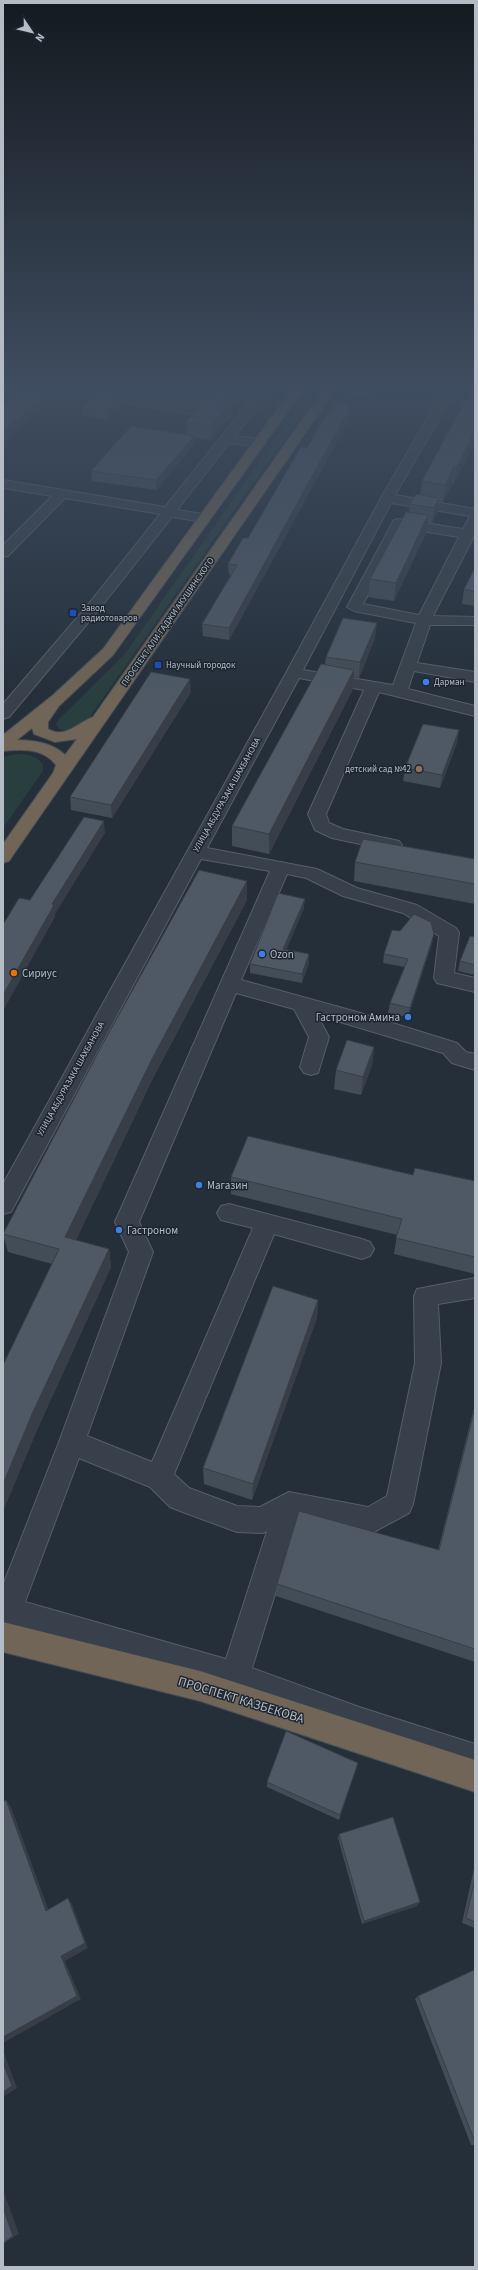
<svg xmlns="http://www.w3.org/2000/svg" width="478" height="2270" font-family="'Source Sans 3',sans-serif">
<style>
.green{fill:#293e3e}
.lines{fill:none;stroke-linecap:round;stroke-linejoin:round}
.minor-casing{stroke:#565f69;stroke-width:2}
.highway-casing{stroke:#434c56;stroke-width:2}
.minor{fill:#38414b;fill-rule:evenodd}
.highway{fill:#706556;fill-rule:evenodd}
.wall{fill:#434d57}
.shaded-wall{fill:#373e47}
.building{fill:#4e5965;stroke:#373e47}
.transit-dot{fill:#1a4fb4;stroke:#1d2630;stroke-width:1.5}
.shop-dot{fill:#3f7fe0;stroke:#1d2630;stroke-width:1.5}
.education-dot{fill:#8d6e63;stroke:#1d2630;stroke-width:1.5}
.food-dot{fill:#e8710a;stroke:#1d2630;stroke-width:1.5}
.labels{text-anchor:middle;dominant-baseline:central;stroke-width:3;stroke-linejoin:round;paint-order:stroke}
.far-poi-label{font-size:9px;fill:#b4bcc6;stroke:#1d2630;text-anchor:start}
.far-street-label{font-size:9px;fill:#b4bcc6;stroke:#1d2630}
.poi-label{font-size:11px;fill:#b4bcc6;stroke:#1d2630;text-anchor:start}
.near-street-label{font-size:13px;fill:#b4bcc6;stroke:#1d2630}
</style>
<rect width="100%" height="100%" fill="#242f3a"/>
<path class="green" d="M312 386H321L87 721 70 731 59 729 56 724 59 719 125 654Z
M17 754C28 754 35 755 43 764V771L3 828V757Z"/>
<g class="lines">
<defs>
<path id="minor" d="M36 386H62L226 412 232 416 226 420 42 389Z
M262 386H274L235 436 259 439 265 443 259 447 229 443 177 510 209 515 211 518 209 521 204 522 172 517 97 612 9 717 3 719V704L87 606 160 514 65 498 8 556 3 557V545L52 496 3 488V480L165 507Z
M446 386 475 389V395L454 393 395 495 475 509V534L433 616 475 617V625H430L417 663 475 672V682L414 671 408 689 475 706V716L379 692 326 814 329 823 343 829 399 841 402 845 399 849 393 851 332 838 315 830 308 814 364 690 299 678 207 848 317 869 357 888 417 905 456 928 459 933 454 973 475 978V992L437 983 434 978 439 936 403 913 343 896 306 878 287 874 241 980 357 1012 457 1043 466 1052 475 1054V1070L452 1063 443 1053 317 1015 329 1037 318 1073 311 1075 304 1073 300 1067 309 1037 294 1009 236 993 139 1222 153 1252 87 1436 152 1462 253 1228 221 1220 217 1213 221 1206 229 1204 362 1239 370 1242 374 1249 370 1256 362 1259 274 1234 174 1474 189 1488 237 1506 260 1507 289 1492 368 1507 387 1496 415 1363 414 1296 417 1289 475 1278V1298L438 1304 441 1363 413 1504 409 1513 370 1534 298 1520 252 1668 359 1707 475 1744V1774L359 1737 235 1691 3 1624V1585L59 1442 129 1252 115 1222 270 871 201 859 11 1212 3 1214V1184L286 673 381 498ZM391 503 470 516 463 529 399 519 394 520 347 607 354 611 416 623 393 685 303 670ZM403 528 459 537 419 615 363 604ZM79 1458 150 1487 170 1507 180 1511 237 1532 262 1533 267 1531 226 1659 25 1602Z"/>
<path id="highway" d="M294 386H306L113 655 59 706 48 722V729C66 739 77 723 93 717L326 386H338L9 861 3 863V844L53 773 56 765C43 748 22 749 3 751V735L53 695 103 649ZM32 728 34 734 55 742 77 739 65 755C53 743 34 740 17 740Z
M3 1622 200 1671 475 1760V1792L200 1701 3 1652Z"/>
</defs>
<use href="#minor" class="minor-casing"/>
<use href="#highway" class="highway-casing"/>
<use href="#minor" class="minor"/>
<use href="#highway" class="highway"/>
</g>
<path class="wall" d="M3 386H57L58 393 13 396 3 395Z
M107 386H165L152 399 108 392Z
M168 386H250L228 412 227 411V421L211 440 194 437V445L156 490 92 481 91 471 187 434 186 422 200 407 167 402 166 388Z
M350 386H378L371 397 349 395Z
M473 386 454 484H452L443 502 439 501 437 512 432 523 427 522 426 533 394 601 368 597 370 579 409 512 410 504 420 495 422 481Z
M121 396 122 404 106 420 83 416 82 408Z
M350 407V418L229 640 203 636 202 624 231 576 229 575 228 564 248 538 307 448Z
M475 568V606L462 604 464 589Z
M375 638 359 678 354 677 353 689 269 854 232 846V826L325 664 326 657Z
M191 692 112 818 71 810 70 797Z
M459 730 457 743 440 788 403 781 405 768Z
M475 859V904L354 881 355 862Z
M247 900 153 1078 76 1240 109 1249 111 1267 37 1430 3 1511V1365L52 1264 8 1252 3 1234Z
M304 908 286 950 309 954V963L302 983 250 973V964Z
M400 931 434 934 432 943 408 1017 388 1013 390 1003 405 967 383 963 384 954Z
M475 937V975L458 971 460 961Z
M374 1047 372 1065 361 1095 334 1089 336 1070Z
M413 1175 475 1181V1274L394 1254 397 1235 231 1194V1177Z
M318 1300 317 1318 252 1500 204 1484 203 1468Z
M475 1404V1662L276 1596 277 1584 438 1550Z
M358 1763 339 1820 267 1787V1782Z
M339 1834 417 1906 362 1924 338 1838Z
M475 1864V1928L462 1923Z
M475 1973V2145H471L415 1999 418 1996Z"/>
<path class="shaded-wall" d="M54 386H57L58 393 3 444V432Z
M152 386H165L152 399Z
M238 386H250L228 412V398Z
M373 386H378L371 397V389Z
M121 396 122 404 106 420 105 412Z
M227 407V421L211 440V426Z
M350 407V418L229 640V628Z
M475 431V443L454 484 456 468Z
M194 436V445L156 490V480Z
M454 467 452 484 443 502 445 485Z
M439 498 437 512 432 523 434 508Z
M428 515 426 533 394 601 396 583Z
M377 623 375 638 359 678 360 662Z
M354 670 353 689 269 854V834Z
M190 679 191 692 112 818 111 805Z
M459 730 457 743 440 788 442 775Z
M104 821 105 833 55 914V917L3 1011V995L52 904Z
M247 881V900L153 1078 69 1255 65 1237 152 1059Z
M305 899 304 908 283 958V949Z
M434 934 432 943 408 1017 410 1008Z
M309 954V963L302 983V974Z
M374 1047 372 1065 361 1095 363 1077Z
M109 1249 111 1267 37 1430 3 1511V1484L32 1414Z
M318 1300 317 1318 252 1500 253 1484Z
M6 1800 11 1807 51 1917 46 1911Z
M68 1898 72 1904 88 1948 65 1961 81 1999 3 2043V2037L61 1956Z
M420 1902 417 1906 362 1924 364 1921Z
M3 2050 17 2088 3 2097Z
M3 2190 19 2234 3 2244Z"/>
<path class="building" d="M9 386H54L3 432V405L22 388Z
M168 386H238L228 398 166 388Z
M349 386H373L371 389Z
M473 386H475V431L456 468 454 467 445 485 422 481Z
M99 392 121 396 105 412 82 408Z
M336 399 350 407 229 628 202 624 237 565 228 564 243 538H248L301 447 307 448Z
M203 404 227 407 211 426 186 422Z
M131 426 194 436 156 480 91 471Z
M416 494 439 498 434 508 410 504Z
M406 512 428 515 396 583 370 579Z
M475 568V592L464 589Z
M343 618 377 623 360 662 326 657Z
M321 664 354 670 269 834 232 826Z
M151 672 190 679 111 805 70 797Z
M423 724 459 730 442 775 405 768Z
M84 817 104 821 52 904 54 905 3 995V923H4L19 898 30 900Z
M363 839 475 859V884L355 862Z
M199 870 247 881 152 1059 65 1237 109 1249 32 1414 3 1484V1365L59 1249 3 1234 101 1047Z
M278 893 305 899 283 949 309 954 302 974 250 964Z
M414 914 431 922 434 934 410 1008 390 1003 408 959 384 954 392 930 400 931Z
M470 936 475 937V965L460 961Z
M347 1040 374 1047 363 1077 336 1070Z
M248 1136 413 1175 415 1168 475 1181V1257L396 1238 402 1219 231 1177Z
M273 1286 318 1300 253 1484 203 1468Z
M475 1408V1649L277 1584 299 1511 439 1550Z
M286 1731 358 1763 340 1815 267 1782Z
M6 1800 46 1911 68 1898 85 1943 61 1956 77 1996 3 2037V1802Z
M393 1817 420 1902 364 1921 339 1834Z
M475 1879V1922L466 1918Z
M474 1970 475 1973V2142L418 1996Z
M3 2063 12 2086 3 2092Z
M3 2208 13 2236 3 2243Z"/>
<linearGradient id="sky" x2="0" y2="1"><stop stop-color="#141a20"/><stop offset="0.55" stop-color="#3f4d60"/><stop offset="1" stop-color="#3f4d60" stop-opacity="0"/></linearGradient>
<rect width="478" height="704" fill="url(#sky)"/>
<g class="transit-dot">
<rect x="69" y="609" width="8" height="8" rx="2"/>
<rect x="154" y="661" width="8" height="8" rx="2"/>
</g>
<g class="shop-dot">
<circle cx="426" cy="682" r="4"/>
<circle cx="262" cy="954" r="4"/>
<circle cx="408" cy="1017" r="4"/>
<circle cx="199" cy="1185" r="4"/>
<circle cx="119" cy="1230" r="4"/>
</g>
<circle class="education-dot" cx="419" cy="769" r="4"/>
<circle class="food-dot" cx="14" cy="973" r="4"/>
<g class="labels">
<g class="far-poi-label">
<text x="81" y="608">Завод<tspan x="81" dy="10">радиотоваров</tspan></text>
<text x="166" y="665">Научный городок</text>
<text x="434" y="682">Дарман</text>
<text x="411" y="769" text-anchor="end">детский сад №42</text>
</g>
<g class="far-street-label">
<text transform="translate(168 622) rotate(-55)">ПРОСПЕКТ АЛИ-ГАДЖИ АКУШИНСКОГО</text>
<text transform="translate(227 795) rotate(-61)">УЛИЦА АБДУРАЗАКА ШАХБАНОВА</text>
<text transform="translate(71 1079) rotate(-61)">УЛИЦА АБДУРАЗАКА ШАХБАНОВА</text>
</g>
<g class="poi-label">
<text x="270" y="954">Ozon</text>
<text x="22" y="973">Сириус</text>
<text x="400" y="1017" text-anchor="end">Гастроном Амина</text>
<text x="207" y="1185">Магазин</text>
<text x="127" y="1230">Гастроном</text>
</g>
<g class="near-street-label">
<text transform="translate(241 1700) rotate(17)">ПРОСПЕКТ КАЗБЕКОВА</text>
</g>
</g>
<rect width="478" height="2270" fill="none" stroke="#b4bcc6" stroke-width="8"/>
<g transform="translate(32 32) rotate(125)" stroke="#1d2630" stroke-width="3" paint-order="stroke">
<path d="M0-3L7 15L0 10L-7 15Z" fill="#b4bcc6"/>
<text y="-6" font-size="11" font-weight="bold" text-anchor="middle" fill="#b4bcc6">N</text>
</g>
</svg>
